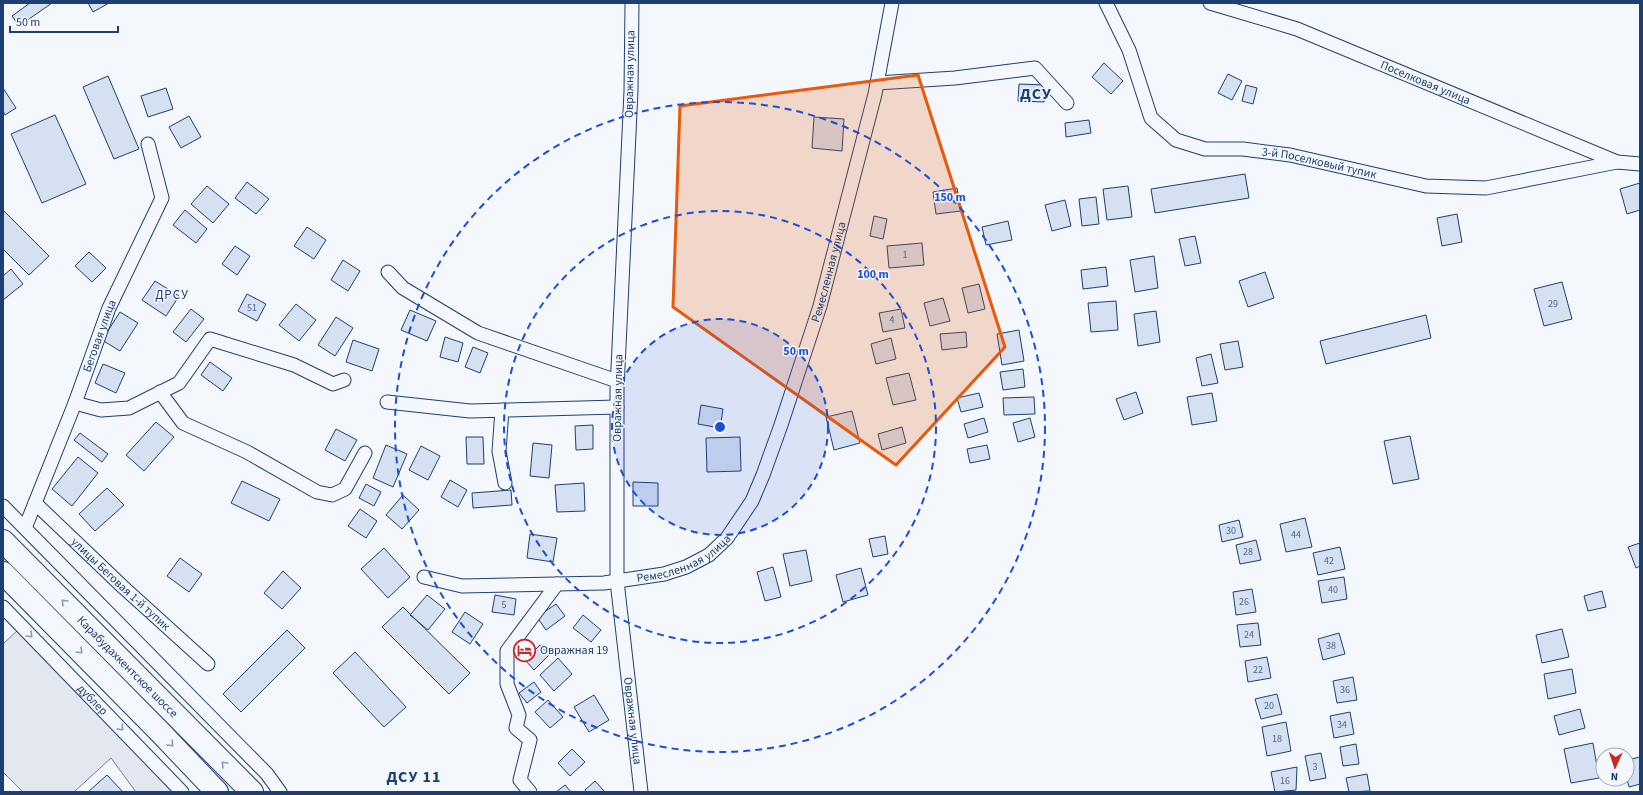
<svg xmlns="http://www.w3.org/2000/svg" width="1643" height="795" font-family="'Source Sans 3',sans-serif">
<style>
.parking{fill:#e3e8f0;stroke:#687fa3}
.building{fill:#d5e0f0;stroke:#1d3f73}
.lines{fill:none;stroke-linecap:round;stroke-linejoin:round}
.minor-casing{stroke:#1d3f73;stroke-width:15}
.trunk-casing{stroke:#1d3f73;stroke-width:24}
.minor{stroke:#f4f7fb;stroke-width:13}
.trunk{stroke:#f4f7fb;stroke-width:22}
.oneway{stroke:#889bb7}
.marked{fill:#e8590c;fill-opacity:0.2;stroke:#e8590c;stroke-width:3;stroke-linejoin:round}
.ring{fill:none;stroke:#1d4ed8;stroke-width:2;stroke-dasharray:7 5}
.labels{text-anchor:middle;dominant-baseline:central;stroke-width:3;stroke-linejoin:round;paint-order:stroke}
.number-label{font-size:10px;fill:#4b6792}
.street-label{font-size:12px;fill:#1d3f73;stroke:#f4f7fb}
.poi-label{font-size:12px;fill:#1d3f73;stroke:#f4f7fb;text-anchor:start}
.neighbourhood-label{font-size:13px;letter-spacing:1px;fill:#1d3f73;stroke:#f4f7fb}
.district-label{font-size:16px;font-weight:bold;letter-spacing:1px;fill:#1d3f73;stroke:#f4f7fb}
.centre{fill:#1d4ed8;stroke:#f4f7fb;stroke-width:2}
.ring-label{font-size:12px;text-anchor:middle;font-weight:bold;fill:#1d4ed8;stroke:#f4f7fb;stroke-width:3;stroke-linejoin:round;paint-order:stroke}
</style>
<rect width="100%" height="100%" fill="#f4f7fb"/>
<path class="parking" d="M18 630 175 792H136L111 758 74 792H23L3 772V644Z"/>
<path class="building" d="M30 3H52L19 26 12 16Z
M88 3H109L93 12Z
M1104 63 1123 81 1111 94 1092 77Z
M1228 74 1242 81 1232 100 1218 93Z
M108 76 139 149 114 159 83 87Z
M1019 84 1045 85 1044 102 1018 101Z
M1246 85 1257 88 1253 104 1242 101Z
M3 88 16 108 5 115 3 111Z
M166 88 173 109 148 117 141 96Z
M55 115 86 184 42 203 11 134Z
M189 116 201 137 181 148 169 127Z
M814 117 844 119 842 151 812 148Z
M1089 120 1091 133 1066 137 1065 123Z
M1245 174 1249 198 1155 213 1151 189Z
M247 182 269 199 256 214 235 198Z
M1640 183V210L1627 214 1620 189Z
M207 186 229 204 213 223 191 204Z
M1128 186 1132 217 1107 220 1103 189Z
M957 188 961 211 936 214 933 192Z
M1096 197 1099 224 1082 226 1079 199Z
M1065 200 1071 226 1052 231 1045 205Z
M3 210 49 256 29 275 3 249Z
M185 210 207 229 196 243 173 225Z
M1457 214 1462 242 1442 246 1437 218Z
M874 216 887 219 883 239 870 236Z
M1008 221 1012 240 986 245 982 227Z
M307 227 326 240 314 259 294 246Z
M1195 236 1201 263 1185 266 1179 239Z
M922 243 924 265 889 268 887 246Z
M235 246 250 256 237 275 222 264Z
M89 252 106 268 92 282 75 266Z
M1154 256 1158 288 1135 292 1130 260Z
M343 260 360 271 348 291 331 280Z
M1106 267 1108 286 1083 289 1081 270Z
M11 269 23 284 3 300V276Z
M1265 272 1274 298 1248 307 1239 281Z
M155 281 179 296 166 316 142 300Z
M1562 282 1572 319 1544 326 1534 289Z
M979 284 985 309 968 313 962 288Z
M247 294 266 304 257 321 238 311Z
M943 298 950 321 930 326 924 303Z
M1116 301 1118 330 1091 332 1088 303Z
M296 304 316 320 299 341 279 325Z
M191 309 204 319 186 342 173 332Z
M901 309 905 328 883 332 879 313Z
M410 310 436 321 427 341 401 330Z
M1156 311 1160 342 1138 346 1134 314Z
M120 312 138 323 120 351 102 340Z
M1426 315 1431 338 1326 364 1320 341Z
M336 317 353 328 335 356 318 345Z
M1019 330 1024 361 1002 365 997 334Z
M966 332 967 347 942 350 940 334Z
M445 337 463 343 458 362 440 357Z
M891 338 896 359 876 364 871 344Z
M353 340 379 349 372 371 346 362Z
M1238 341 1243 367 1225 370 1220 344Z
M473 347 488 353 480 373 465 367Z
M1211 354 1218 383 1202 386 1196 358Z
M210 362 232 378 223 391 201 375Z
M103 364 125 373 116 393 95 383Z
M1023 369 1025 387 1003 390 1000 372Z
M909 373 916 400 893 405 886 378Z
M1136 392 1143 413 1124 420 1116 399Z
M979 393 983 407 961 412 957 398Z
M1212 393 1217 421 1192 425 1187 397Z
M1034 397 1035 414 1004 415 1003 398Z
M701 405 723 409 720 428 698 424Z
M852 411 860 443 834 450 826 417Z
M984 418 988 432 968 438 964 424Z
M1030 418 1035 437 1018 442 1013 423Z
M156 422 174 437 144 471 126 455Z
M593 425V449L576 450 575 426Z
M902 427 906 443 882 450 878 434Z
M336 429 357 440 345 461 325 450Z
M80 433 108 454 102 462 74 440Z
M1410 436 1419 479 1393 484 1384 441Z
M466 437H483L484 464H467Z
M740 437 741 471 707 472 706 438Z
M533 443 552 445 549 478 530 476Z
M386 445 407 454 393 487 373 478Z
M987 445 990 459 970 463 967 449Z
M421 446 440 456 428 480 409 470Z
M78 457 98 473 72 506 52 489Z
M450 480 467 490 458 507 441 497Z
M242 481 280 499 269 521 231 503Z
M633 482 658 483V506H633Z
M584 483 585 511 557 512 555 485Z
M366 484 381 492 374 506 359 498Z
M107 488 124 505 95 531 79 514Z
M511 490 512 505 473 508 472 493Z
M403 495 419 510 402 529 386 515Z
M360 509 377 521 366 538 348 526Z
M1305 518 1312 547 1286 552 1280 524Z
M1239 520 1243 537 1222 542 1219 525Z
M530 534 557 538 553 562 527 558Z
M885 536 888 554 873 557 869 539Z
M1256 540 1261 560 1240 564 1236 545Z
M1640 543V566L1636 568 1628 547Z
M1340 547 1345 569 1318 575 1313 553Z
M384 548 410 577 388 598 361 569Z
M806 550 812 581 790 586 783 554Z
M180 558 202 574 189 592 167 576Z
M773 567 781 597 765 601 757 572Z
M861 568 868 595 843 602 836 575Z
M283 571 301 588 282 609 264 593Z
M1344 577 1347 599 1322 603 1318 581Z
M1252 589 1256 612 1236 615 1233 592Z
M1602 591 1606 607 1588 611 1584 596Z
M427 595 445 609 428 630 410 615Z
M495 595 516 599 514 615 492 612Z
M556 604 565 616 546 630 537 617Z
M403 607 470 673 449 694 382 627Z
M465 612 483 624 470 644 452 632Z
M583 615 601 630 591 642 573 628Z
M1258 623 1261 645 1240 647 1237 625Z
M1562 629 1569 657 1542 663 1536 635Z
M287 630 305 648 241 712 223 694Z
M1339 633 1345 654 1323 660 1318 639Z
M540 645 549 655 534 670 525 660Z
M355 652 406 707 384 727 333 673Z
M1267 657 1271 678 1248 682 1245 661Z
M558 658 572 674 554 691 540 675Z
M1572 669 1576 693 1548 699 1544 674Z
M1353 677 1357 700 1337 703 1333 681Z
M534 682 541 692 527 703 519 693Z
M1277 694 1282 714 1261 719 1255 699Z
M594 695 609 720 589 732 574 707Z
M548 700 563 717 550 728 535 712Z
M1580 709 1585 728 1559 735 1554 716Z
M1350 712 1354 734 1334 738 1330 716Z
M1286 722 1291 751 1267 756 1262 727Z
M1593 743 1599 778 1571 783 1564 749Z
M1356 744 1359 764 1343 766 1340 747Z
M572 749 585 762 570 776 558 763Z
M1321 753 1326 778 1310 781 1305 756Z
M1640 757V784L1629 787 1627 779V760Z
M1297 767 1296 790 1275 792 1271 772Z
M1367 774 1370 791 1349 792 1346 778Z
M107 775 123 792H88Z
M595 781 605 792H586L585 790Z
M565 785 571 792H556Z"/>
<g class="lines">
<defs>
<g id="minor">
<path id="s1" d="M632 3 631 91 617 389V581L641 792"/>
<path id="s2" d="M1106 3 1129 50 1151 118 1176 140 1205 149H1243L1290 155 1426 186 1486 188 1617 162"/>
<path id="s3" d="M1210 3 1297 29 1617 162 1640 164"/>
<path d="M877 83 955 78 1035 68 1067 103"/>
<path d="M388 272 403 288 478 333 617 381"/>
<path d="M160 392 183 423 247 452 317 492 332 495 345 489 365 453"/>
<path d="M387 402 470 411 617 407"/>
<path d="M75 403 101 410 129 408 179 383 210 339 294 365 333 384 344 380"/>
<path d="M502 410 499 451 505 483"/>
<path id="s4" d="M35 503 123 587 208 664"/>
<path d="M3 506 267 774 280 792"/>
<path id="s5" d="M25 528 75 403 109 308 162 198 148 144"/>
<path id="s6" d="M424 577 462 586 604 583 664 574 686 567 709 555 727 538 752 501 763 475 781 425 820 306 875 94 892 3"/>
<path id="s7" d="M3 607 182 792"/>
<path d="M530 792 520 780 530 740 516 728 519 715 507 684V651L557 584"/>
</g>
<g id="trunk">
<path id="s8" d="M3 541 252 792"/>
<path d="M3 573 159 731 217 792"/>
</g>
</defs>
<use href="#minor" class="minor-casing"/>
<use href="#trunk" class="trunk-casing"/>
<use href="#minor" class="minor"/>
<use href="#trunk" class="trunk"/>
</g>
<defs><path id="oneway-chevron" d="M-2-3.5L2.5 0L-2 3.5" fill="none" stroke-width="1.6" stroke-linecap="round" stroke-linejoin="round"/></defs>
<g class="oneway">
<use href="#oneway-chevron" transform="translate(64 602) rotate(-135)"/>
<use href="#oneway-chevron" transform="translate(30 635) rotate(46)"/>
<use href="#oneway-chevron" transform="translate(80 651) rotate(45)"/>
<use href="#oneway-chevron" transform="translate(121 728) rotate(46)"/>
<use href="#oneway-chevron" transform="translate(171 744) rotate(47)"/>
<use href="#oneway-chevron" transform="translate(224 764) rotate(-135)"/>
</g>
<path class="marked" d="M918 75 1005 347 896 465 673 307 680 106Z"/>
<circle cx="720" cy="427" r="108" fill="#1d4ed8" fill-opacity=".12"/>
<g class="ring">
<circle cx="720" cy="427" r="108"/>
<circle cx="720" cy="427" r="216"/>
<circle cx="720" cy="427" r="325"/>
</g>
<defs>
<symbol id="hotel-ring" viewBox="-11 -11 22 22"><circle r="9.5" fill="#f4f7fb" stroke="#c62828" stroke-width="1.5"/><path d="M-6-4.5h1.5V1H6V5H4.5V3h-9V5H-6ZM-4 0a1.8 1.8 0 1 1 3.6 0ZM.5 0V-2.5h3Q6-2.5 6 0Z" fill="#c62828"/></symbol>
</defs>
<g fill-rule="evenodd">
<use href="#hotel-ring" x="512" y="638" width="25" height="25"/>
</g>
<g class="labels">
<g class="number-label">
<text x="905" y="255">1</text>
<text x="1553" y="304">29</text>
<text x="252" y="308">51</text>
<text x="892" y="320">4</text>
<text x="1231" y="531">30</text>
<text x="1296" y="535">44</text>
<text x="1248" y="552">28</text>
<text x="1329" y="561">42</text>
<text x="1333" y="590">40</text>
<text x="1244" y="602">26</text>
<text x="504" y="605">5</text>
<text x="1249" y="635">24</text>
<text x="1331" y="646">38</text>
<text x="1258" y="670">22</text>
<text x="1345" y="690">36</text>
<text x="1269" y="706">20</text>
<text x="1342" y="725">34</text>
<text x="1277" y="739">18</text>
<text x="1315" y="767">3</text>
<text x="1285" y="781">16</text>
</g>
<g class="street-label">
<text transform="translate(630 74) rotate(-89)">Овражная улица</text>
<text stroke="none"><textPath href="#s3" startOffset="230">Поселковая улица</textPath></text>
<text stroke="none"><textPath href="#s2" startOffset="303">3-й Поселковый тупик</textPath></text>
<text stroke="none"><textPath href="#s6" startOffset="602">Ремесленная улица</textPath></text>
<text stroke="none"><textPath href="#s5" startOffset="206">Беговая улица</textPath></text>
<text transform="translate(618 398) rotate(-89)">Овражная улица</text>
<text stroke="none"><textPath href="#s6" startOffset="266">Ремесленная улица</textPath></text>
<text stroke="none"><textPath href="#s4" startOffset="118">улицы Беговая 1-й тупик</textPath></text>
<text stroke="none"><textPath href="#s8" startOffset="177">Карабудахкентское шоссе</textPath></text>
<text stroke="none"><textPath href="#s7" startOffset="129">дублер</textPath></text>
<text stroke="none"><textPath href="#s1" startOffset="719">Овражная улица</textPath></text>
</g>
<g class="poi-label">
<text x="540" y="650">Овражная 19</text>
</g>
<g class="neighbourhood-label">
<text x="172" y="295">ДРСУ</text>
</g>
<g class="district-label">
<text x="1036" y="94">ДСУ</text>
<text x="414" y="777">ДСУ 11</text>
</g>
</g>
<circle cx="720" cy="427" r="6" class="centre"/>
<g class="ring-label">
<text x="950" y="201">150 m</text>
<text x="873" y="278">100 m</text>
<text x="796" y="355">50 m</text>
</g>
<rect width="1643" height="795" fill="none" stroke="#1d3f73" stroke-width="8"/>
<g transform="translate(1615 767) rotate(183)"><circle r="19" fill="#f4f7fb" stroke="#9eadc5"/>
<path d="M0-3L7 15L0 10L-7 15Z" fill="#c62828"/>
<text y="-6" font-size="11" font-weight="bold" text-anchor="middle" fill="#1d3f73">N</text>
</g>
<path d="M10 26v6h108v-6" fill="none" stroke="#1d3f73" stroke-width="2"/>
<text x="16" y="26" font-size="12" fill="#1d3f73" stroke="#f4f7fb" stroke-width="3" paint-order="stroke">50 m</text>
</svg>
